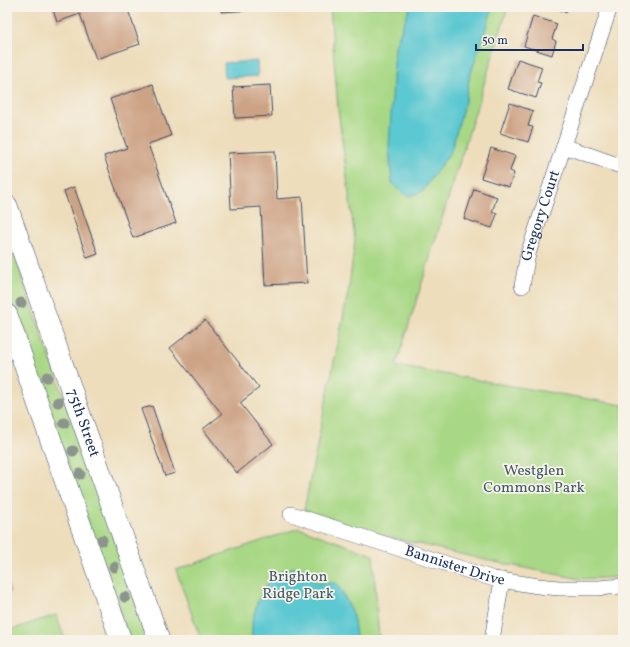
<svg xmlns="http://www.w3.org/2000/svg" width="630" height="647" font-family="Vollkorn,serif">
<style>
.green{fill:#a8d885;stroke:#628472}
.water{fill:#5bc8d2;stroke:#3b7c98}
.building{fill:#cda385}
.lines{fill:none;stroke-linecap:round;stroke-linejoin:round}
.minor-casing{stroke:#3a496c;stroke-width:16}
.secondary-casing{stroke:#3a496c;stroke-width:22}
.minor{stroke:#fff;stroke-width:15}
.secondary{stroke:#fff;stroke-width:21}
.tree{fill:#8d948d}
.labels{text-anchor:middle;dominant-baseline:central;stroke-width:3.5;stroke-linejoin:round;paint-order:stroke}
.street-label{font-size:15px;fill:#1b2f5e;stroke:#f7f3e8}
.park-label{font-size:15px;fill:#3e5968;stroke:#f7f3e8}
</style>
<rect width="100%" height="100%" fill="#f7f3e8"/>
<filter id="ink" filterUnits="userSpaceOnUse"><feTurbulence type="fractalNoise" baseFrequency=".025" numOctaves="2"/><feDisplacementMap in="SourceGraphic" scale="8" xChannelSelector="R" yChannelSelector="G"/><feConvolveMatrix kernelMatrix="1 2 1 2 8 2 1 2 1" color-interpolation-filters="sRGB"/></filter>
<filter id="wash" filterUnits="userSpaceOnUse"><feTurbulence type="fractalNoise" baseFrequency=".012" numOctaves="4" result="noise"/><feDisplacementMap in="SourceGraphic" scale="16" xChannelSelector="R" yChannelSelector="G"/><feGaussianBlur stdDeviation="0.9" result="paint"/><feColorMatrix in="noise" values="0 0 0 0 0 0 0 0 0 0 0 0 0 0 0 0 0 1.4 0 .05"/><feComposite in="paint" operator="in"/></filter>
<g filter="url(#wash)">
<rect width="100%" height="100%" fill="#edddbb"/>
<path class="green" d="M330 7H508L396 366 623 405V577L580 579 485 560 378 534 304 510 349 288 355 240 338 109Z
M7 235 149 640H130L7 290Z
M299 528 373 555 379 640H201L176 570Z
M56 615 65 640H7V631Z"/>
<path class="water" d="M410 7H493L469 79 466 98 451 151 422 192 407 196 392 183 389 147 395 46Z
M257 61 258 76 225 78 224 63Z
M292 568 304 569 316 583H336C350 605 355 614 356 640H252V622L257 603 266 586 278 573Z"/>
<g id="blocks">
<path class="building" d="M52 7H127L140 44 96 59 80 14 57 22Z
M221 7H267V9L221 12Z
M551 7H568L566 12Z
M533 16 557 24 552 39 556 41 552 55 524 46Z
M518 59 542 67 537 82 541 83 536 98 508 89Z
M153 84 171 136 148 144 176 223 133 238 104 156 127 148 110 99Z
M270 85 272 116 235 118 233 87Z
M510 103 533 111 528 126 533 127 528 142 500 133Z
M491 148 515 156 510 171 514 173 509 187 481 178Z
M275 151 277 199 302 197 307 283 265 285 261 207 231 209 228 153Z
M74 187 98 254 87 258 64 191Z
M474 189 497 197 492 212 497 214 492 228 464 219Z
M205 320 259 388 240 403 273 444 237 473 203 429 222 414 170 348Z
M152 406 175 473 165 476 141 409Z
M7 581 11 592 7 594Z"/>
</g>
</g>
<g filter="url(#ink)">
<use href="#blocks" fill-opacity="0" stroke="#3a496c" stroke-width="1"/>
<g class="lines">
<defs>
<g id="minor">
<path d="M564 146 623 167"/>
<path id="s1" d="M522 286 528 254 610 7"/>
<path id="s2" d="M291 514 494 579 538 586 559 588H598L623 586"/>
<path d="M492 640 502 580"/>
</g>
<g id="secondary">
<path id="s3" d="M7 206 159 640"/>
<path d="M7 315 121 640"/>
</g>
</defs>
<use href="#minor" class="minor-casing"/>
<use href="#secondary" class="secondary-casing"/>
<use href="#minor" class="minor"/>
<use href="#secondary" class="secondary"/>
</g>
<g class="tree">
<circle cx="21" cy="303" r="5.5"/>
<circle cx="47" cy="377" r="5.5"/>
<circle cx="58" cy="402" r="5.5"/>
<circle cx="64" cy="423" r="5.5"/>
<circle cx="73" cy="451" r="5.5"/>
<circle cx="80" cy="474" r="5.5"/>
<circle cx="102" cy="540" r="5.5"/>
<circle cx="114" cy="567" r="5.5"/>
<circle cx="125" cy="597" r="5.5"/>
</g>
</g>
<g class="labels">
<g class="street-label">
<text stroke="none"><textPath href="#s1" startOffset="73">Gregory Court</textPath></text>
<text stroke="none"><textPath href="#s3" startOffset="230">75th Street</textPath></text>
<text stroke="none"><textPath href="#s2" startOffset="172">Bannister Drive</textPath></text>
</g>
<g class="park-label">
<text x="534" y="471">Westglen<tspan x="534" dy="17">Commons Park</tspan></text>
<text x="298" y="577">Brighton<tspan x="298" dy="17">Ridge Park</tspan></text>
</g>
</g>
<rect width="630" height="647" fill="none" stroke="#f7f3e8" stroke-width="24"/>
<path d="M476 44v6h107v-6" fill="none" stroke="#1b2f5e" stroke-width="2"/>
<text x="482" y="44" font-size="12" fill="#1b2f5e" stroke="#f7f3e8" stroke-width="3" paint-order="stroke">50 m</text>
</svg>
